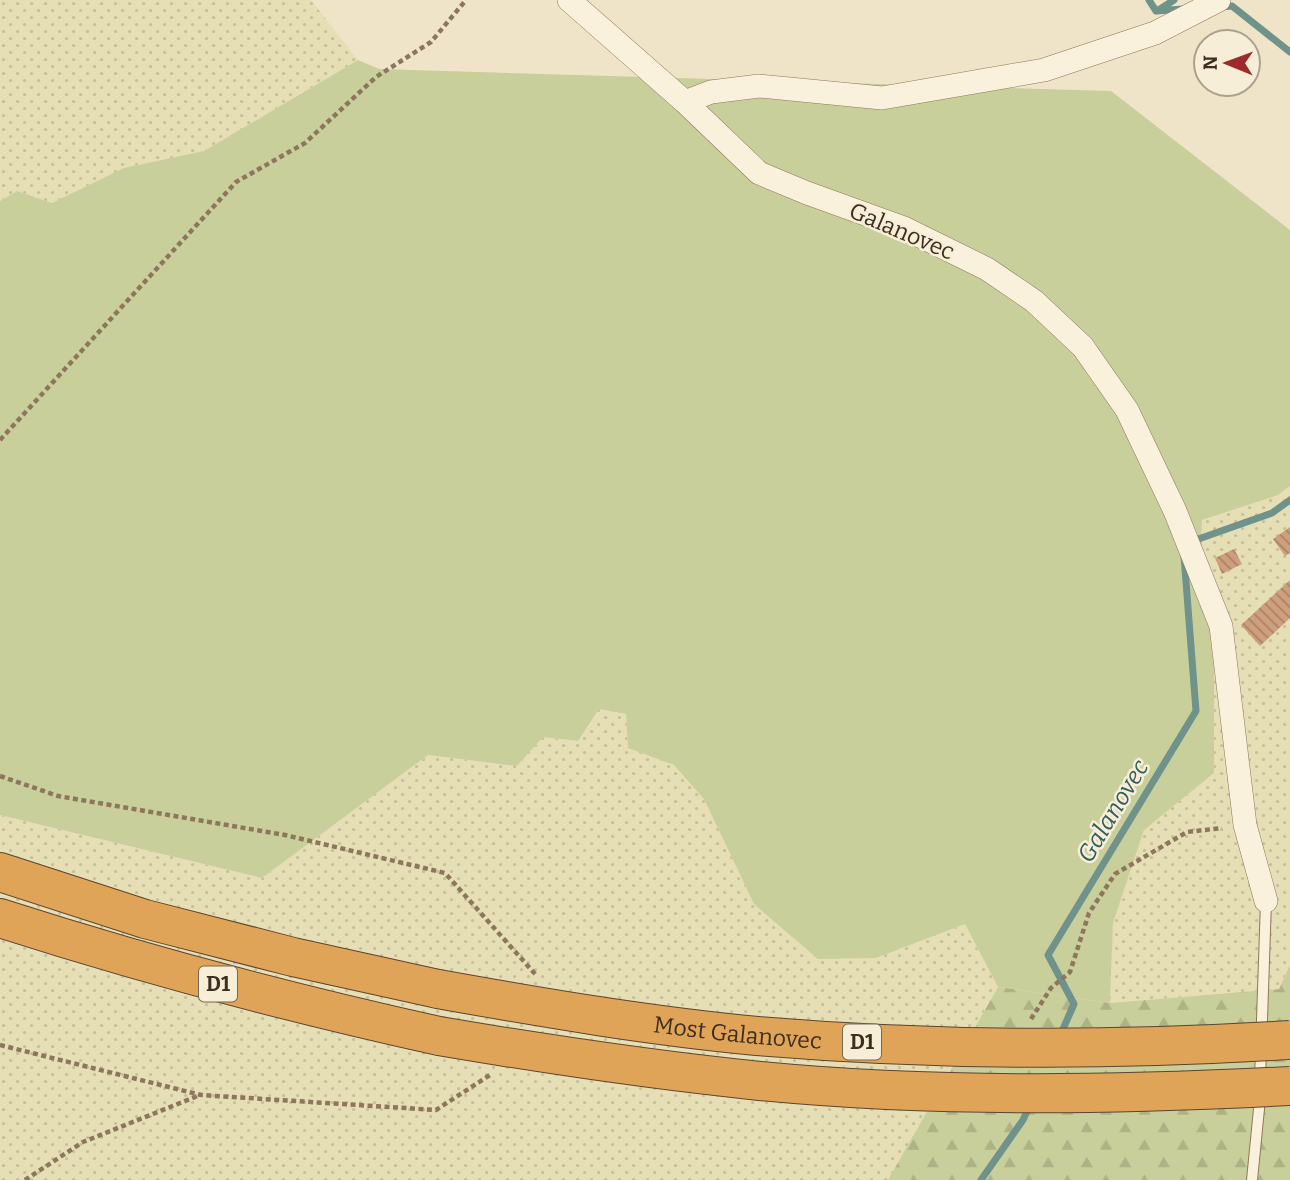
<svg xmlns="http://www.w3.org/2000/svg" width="1290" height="1180" font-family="Bitter,serif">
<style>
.farmland{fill:url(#farmland-dots)}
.green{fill:#c9cf9b}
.forest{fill:url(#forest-firs)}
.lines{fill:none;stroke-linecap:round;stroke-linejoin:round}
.stream{stroke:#6f938a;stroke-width:7}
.building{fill:url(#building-back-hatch)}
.lane-casing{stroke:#8d765c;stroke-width:12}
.street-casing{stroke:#8d765c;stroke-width:24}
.highway-casing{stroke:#5b4430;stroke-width:40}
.path{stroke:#8d765c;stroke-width:4.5;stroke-dasharray:5 3.5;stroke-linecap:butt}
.lane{stroke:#faf1dc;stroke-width:10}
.street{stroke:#faf1dc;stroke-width:23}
.highway{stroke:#e0a458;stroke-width:38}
.highway-bridge-casing{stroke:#5b4430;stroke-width:40;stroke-linecap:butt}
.highway-bridge{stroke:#e0a458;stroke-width:38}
.labels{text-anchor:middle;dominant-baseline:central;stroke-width:5;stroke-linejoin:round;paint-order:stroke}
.shield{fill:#f7eed8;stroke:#756857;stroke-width:2}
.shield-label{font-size:21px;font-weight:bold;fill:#3d2e20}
.street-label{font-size:23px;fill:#3d2e20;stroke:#f7eed8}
.water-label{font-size:24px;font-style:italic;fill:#2f5d5a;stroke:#f7eed8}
</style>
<defs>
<pattern id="farmland-dots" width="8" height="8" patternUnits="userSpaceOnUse" patternTransform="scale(1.75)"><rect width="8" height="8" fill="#e6deb5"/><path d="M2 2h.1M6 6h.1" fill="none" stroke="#c6bf9b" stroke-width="1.8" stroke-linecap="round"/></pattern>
<pattern id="forest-firs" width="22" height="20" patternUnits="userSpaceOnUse" patternTransform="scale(1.75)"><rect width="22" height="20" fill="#c9cf9b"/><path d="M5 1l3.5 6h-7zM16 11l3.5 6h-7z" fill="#aeb285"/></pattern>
<pattern id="building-back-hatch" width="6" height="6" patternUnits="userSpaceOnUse" patternTransform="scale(1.75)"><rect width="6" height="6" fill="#cf9f7d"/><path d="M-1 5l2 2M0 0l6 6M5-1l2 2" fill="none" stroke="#a98266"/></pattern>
</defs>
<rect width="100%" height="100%" fill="#f0e4c8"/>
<path class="farmland" d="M0 0H311L358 60 204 151 124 168 52 203 17 191 0 201Z
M1290 486V965L1279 989 1110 1003 1113 923 1144 830 1214 773 1198 597 1202 520 1278 495Z
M599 709 626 714 628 748 674 765 704 799 754 904 876 958 965 924 998 987 888 1180H0V815L262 878 428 755 517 766 543 737 578 741Z"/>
<path class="green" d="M358 60 379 69 1111 91 1290 230V486L1278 495 1202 520 1198 597 1214 628V773L1144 830 1113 923 1110 1003 998 987 965 924 876 958 818 959 754 904 704 799 674 765 628 748 626 714 599 709 578 741 543 737 517 766 428 755 262 878 0 815V201L17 191 52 203 124 168 204 151Z"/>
<path class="forest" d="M1290 965V1180H888L998 987 1110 1003 1279 989Z"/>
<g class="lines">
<path class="stream" d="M1149 0 1156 11 1183 9
M1219 7 1232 6 1290 52
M1157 11 1174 0
M1190 542 1272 513 1290 500
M1060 1036 1074 1004 1048 955 1196 711 1184 556
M981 1180 1023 1120 1030 1105"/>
</g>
<path class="building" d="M1290 527V553L1285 556 1273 539Z
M1234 549 1242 564 1222 574 1215 558Z
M1290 580V618L1260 646 1241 625Z"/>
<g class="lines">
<defs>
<path id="lane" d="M1252 1180 1259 1109 1266 901"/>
<path id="street" d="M569 0 685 102
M1219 0 1155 33 1044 70 882 98 759 86 711 92 685 102 759 173 807 193 904 228 987 269 1034 301 1083 347 1127 410 1175 511 1221 626 1245 825 1266 901"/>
<path id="highway" d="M0 872 145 919 293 957 438 989
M0 918C146 965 290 1003 439 1036"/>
</defs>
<use href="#lane" class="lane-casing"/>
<use href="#street" class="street-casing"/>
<use href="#highway" class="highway-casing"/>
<path class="path" d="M0 440 236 182 305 143 376 77 431 42 466 0
M0 776 58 796 285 835 445 873 536 975
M1031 1019 1051 988 1070 972 1089 913 1115 874 1187 832 1222 828
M0 1045 201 1095 436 1110 490 1075
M25 1180 83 1142 200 1095"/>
<use href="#lane" class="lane"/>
<use href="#street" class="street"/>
<use href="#highway" class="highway"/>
<defs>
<g id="highway-bridge">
<path id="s1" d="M438 989C544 1008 650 1026 757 1036 934 1051 1113 1051 1290 1040"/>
<path d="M439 1036C545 1054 652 1070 760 1081 936 1098 1114 1095 1290 1086"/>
</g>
</defs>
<use href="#highway-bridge" class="highway-bridge-casing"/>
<use href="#highway-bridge" class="highway-bridge"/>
</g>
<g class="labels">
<g class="shield">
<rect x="199" y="966.5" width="38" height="35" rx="5"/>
<rect x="843" y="1024.5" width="38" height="35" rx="5"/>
</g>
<g class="shield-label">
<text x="218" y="984">D1</text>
<text x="862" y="1042">D1</text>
</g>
<g class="street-label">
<text transform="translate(902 231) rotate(23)">Galanovec</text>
<text stroke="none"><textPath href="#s1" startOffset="303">Most Galanovec</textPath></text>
</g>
<g class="water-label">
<text transform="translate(1113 811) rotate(-59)">Galanovec</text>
</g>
</g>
<g transform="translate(1227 63) rotate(271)"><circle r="33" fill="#f7eed8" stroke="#ada18e" stroke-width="2"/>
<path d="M0-5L12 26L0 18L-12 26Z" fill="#9e2a2b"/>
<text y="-10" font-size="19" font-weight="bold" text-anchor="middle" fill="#3d2e20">N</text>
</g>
</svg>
